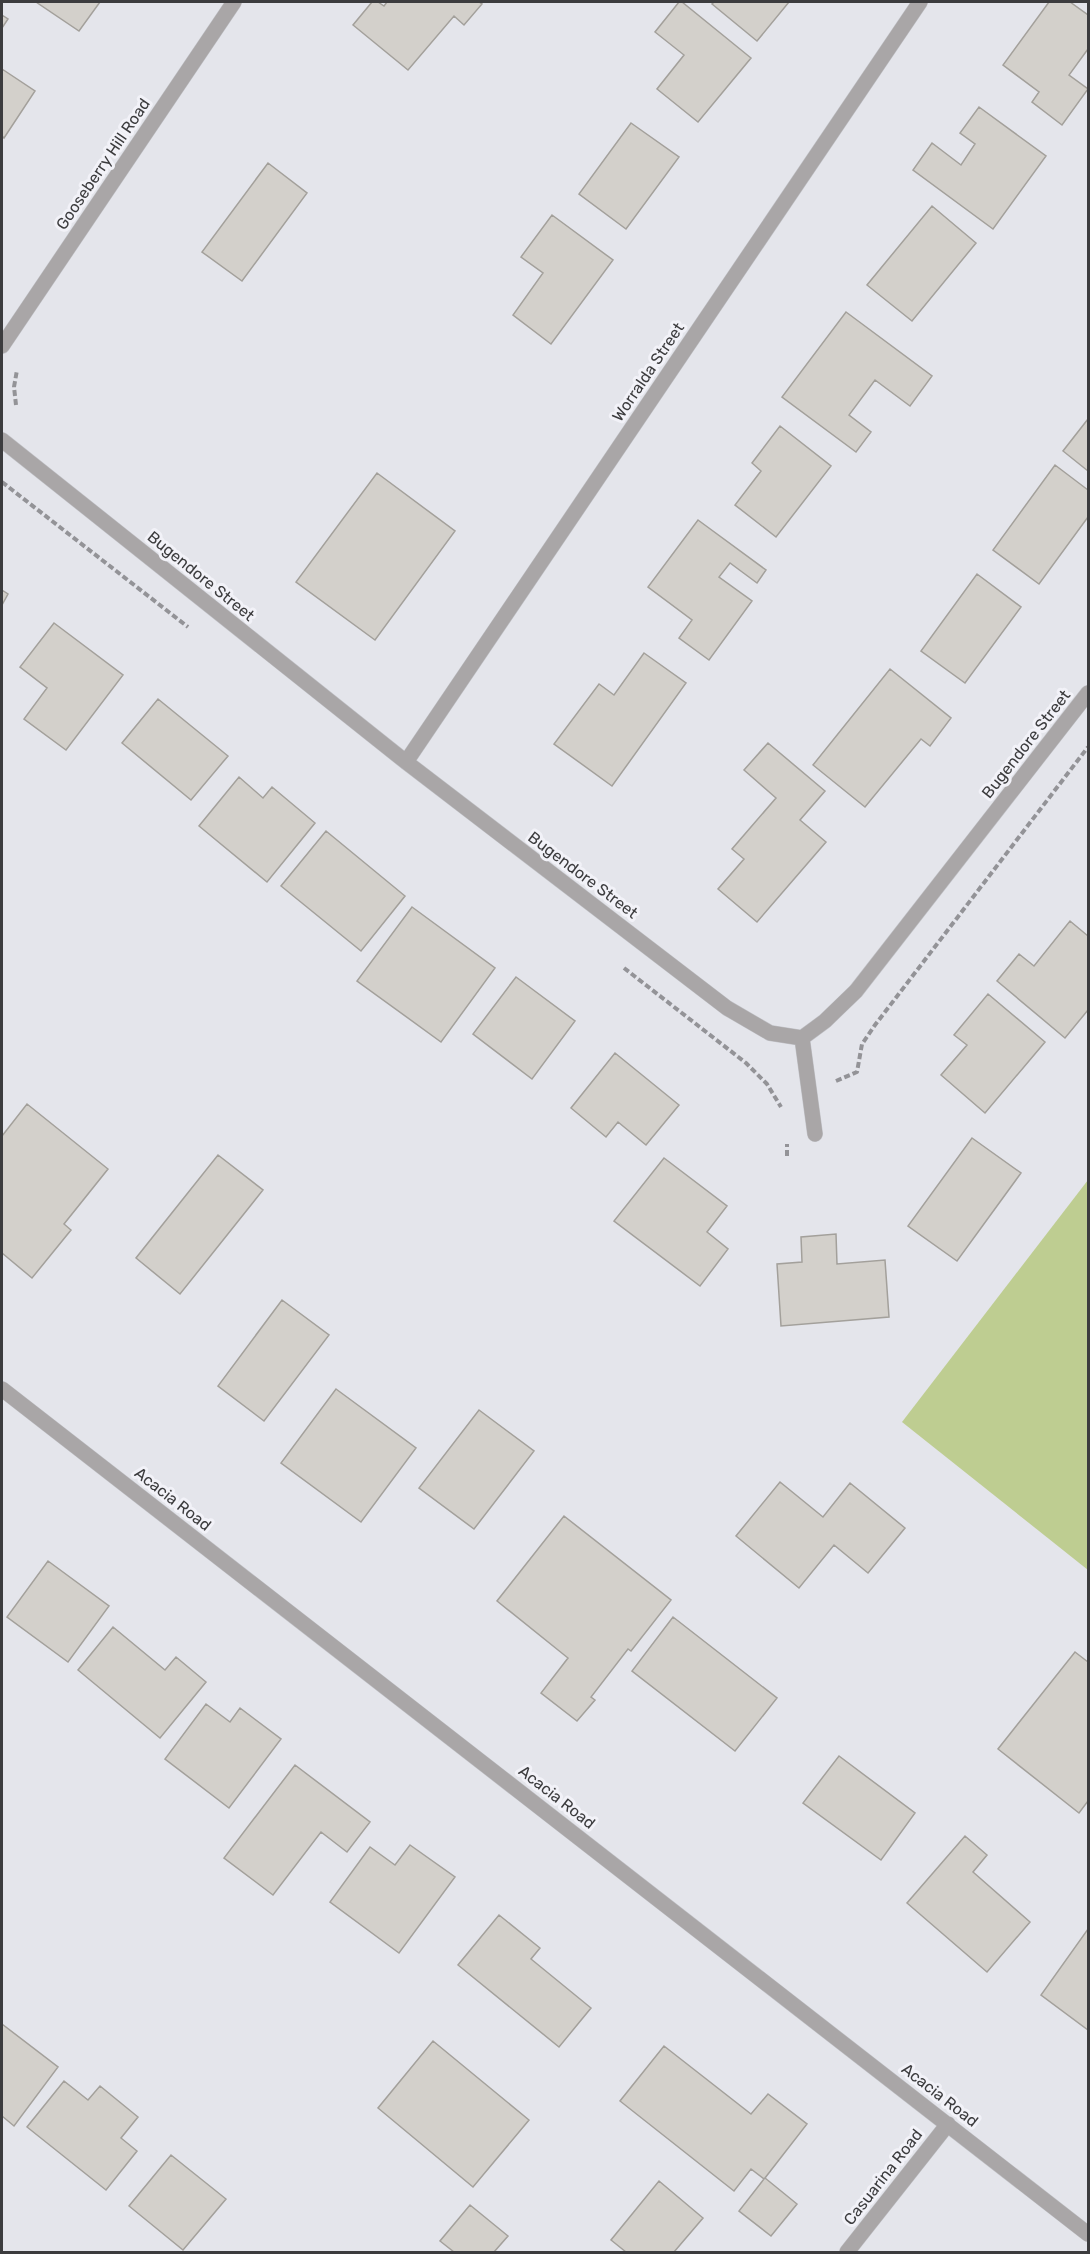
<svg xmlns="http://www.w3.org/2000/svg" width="1090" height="2254" font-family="Rubik,sans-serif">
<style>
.green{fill:#becd91}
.building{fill:#d3d0cb;stroke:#a3a09b;stroke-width:1.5}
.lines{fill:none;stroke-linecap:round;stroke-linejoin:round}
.minor-casing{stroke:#c2c3c8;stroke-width:16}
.path{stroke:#939397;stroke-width:4;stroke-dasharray:6 3;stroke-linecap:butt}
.minor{stroke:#a9a6a7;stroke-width:15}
.labels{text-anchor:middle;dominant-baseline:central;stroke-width:6;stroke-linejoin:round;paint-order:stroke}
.street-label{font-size:16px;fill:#3c3c3e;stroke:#f2f2f8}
</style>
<rect width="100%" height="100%" fill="#e4e5eb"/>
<path class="green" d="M1088 1180V1570L902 1422Z"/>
<path class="building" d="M36 2H100L79 31Z
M372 2H378L384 6 387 2H479L482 4 464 25 454 16 408 70 353 25Z
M679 2H682L751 58 698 122 657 89 684 55 655 32Z
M714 2H789L757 41 712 4Z
M1049 2H1070L1088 15V49L1069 75 1088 89 1062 125 1032 102 1039 92 1003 65Z
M2 15 8 19 2 28Z
M2 69 35 91 4 138 2 136Z
M979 107 1046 156 993 229 913 170 932 143 961 165 975 144 960 133Z
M631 123 679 157 626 229 579 194Z
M268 163 307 193 242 281 202 252Z
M932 206 976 243 912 321 867 285Z
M552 215 613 260 551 344 513 315 543 273 521 257Z
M846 312 932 376 910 406 875 380 849 415 871 432 856 452 782 397Z
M1088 419V471L1063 451Z
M780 426 831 466 776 537 735 505 761 471 752 463Z
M1055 465 1088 490V517L1039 584 993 550Z
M377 473 455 531 375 640 296 582Z
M698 520 766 570 757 583 730 563 719 577 752 601 709 660 679 638 692 620 648 587Z
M977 574 1021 607 965 683 921 651Z
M2 590 8 594 2 605Z
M54 623 123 675 66 750 24 719 47 688 20 667Z
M644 653 686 683 612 786 554 744 599 684 614 695Z
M890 669 951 718 930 746 921 739 865 807 813 765Z
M158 699 228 756 191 800 122 743Z
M768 743 825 791 800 820 826 842 757 922 718 889 744 859 732 849 776 798 744 770Z
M239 777 263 798 272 787 315 823 267 882 199 826Z
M326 831 405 896 361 951 281 886Z
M412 907 495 968 441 1042 357 981Z
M1070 921 1088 936V1010L1065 1038 997 981 1019 954 1034 966Z
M516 977 575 1021 532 1079 473 1034Z
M988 994 1045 1042 985 1113 941 1075 967 1045 954 1035Z
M615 1053 679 1105 646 1145 618 1122 606 1137 571 1108Z
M27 1104 108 1169 64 1224 71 1230 32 1278 2 1253V1136Z
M972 1138 1021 1173 957 1261 908 1226Z
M218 1155 263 1190 180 1294 136 1258Z
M664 1158 727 1206 707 1232 728 1249 700 1286 614 1221Z
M836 1234 837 1264 885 1260 889 1317 781 1326 777 1264 802 1262 801 1237Z
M282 1300 329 1335 264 1421 218 1386Z
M336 1389 416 1448 361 1522 281 1463Z
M479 1410 534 1451 474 1529 419 1488Z
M780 1482 823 1517 850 1483 905 1528 868 1573 834 1545 799 1588 736 1536Z
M564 1516 671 1600 631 1651 628 1649 591 1697 595 1700 577 1721 541 1693 568 1658 497 1601Z
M48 1561 109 1606 68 1662 7 1617Z
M673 1617 777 1698 735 1751 632 1671Z
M113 1627 165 1670 176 1657 206 1682 160 1738 78 1670Z
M1075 1652 1088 1662V1801L1079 1813 998 1749Z
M206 1704 230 1722 240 1708 281 1739 229 1808 165 1759Z
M839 1756 915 1813 881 1860 803 1803Z
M295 1765 370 1822 347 1852 321 1832 273 1895 224 1858Z
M965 1836 987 1855 973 1872 1030 1922 987 1972 907 1903Z
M410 1845 455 1877 399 1953 330 1902 370 1847 395 1865Z
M499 1915 540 1948 531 1959 591 2008 559 2047 458 1965Z
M1088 1929V2030L1041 1995Z
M2 2024 58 2067 14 2126 2 2116Z
M433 2041 529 2120 473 2187 378 2108Z
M664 2046 751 2114 768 2094 807 2124 765 2178 797 2204 771 2236 739 2211 764 2179 751 2169 734 2191 620 2101Z
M64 2081 88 2100 100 2086 138 2117 121 2138 137 2151 106 2190 27 2127Z
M171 2155 226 2199 183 2250 129 2206Z
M659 2181 703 2218 674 2252H626L611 2240Z
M470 2205 508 2236 494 2252H454L440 2241Z"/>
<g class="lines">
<defs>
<path id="minor" d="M2 346 234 2
M2 440 406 762 727 1008 770 1033 802 1038 825 1021 856 991 1088 693
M406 762 920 2
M802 1038 815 1134
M2 1389 1088 2234
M847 2252 948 2124"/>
</defs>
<use href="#minor" class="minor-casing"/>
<path class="path" d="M16 405 14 387 17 370
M2 482 188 627
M624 968 746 1063 767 1084 781 1107
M836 1081 857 1072 862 1044 875 1025 1088 747
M787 1156V1144"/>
<use href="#minor" class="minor"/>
</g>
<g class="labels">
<g class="street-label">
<text transform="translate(103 164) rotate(-56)">Gooseberry Hill Road</text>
<text transform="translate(648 372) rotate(-56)">Worralda Street</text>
<text transform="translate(201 576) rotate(39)">Bugendore Street</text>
<text transform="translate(1026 744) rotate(-52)">Bugendore Street</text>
<text transform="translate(583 875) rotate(37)">Bugendore Street</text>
<text transform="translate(173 1499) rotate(38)">Acacia Road</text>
<text transform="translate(557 1797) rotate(38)">Acacia Road</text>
<text transform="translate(940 2095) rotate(38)">Acacia Road</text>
<text transform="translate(883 2177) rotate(-52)">Casuarina Road</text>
</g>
</g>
<rect width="1090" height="2254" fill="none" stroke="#3c3c3e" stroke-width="6"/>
</svg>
